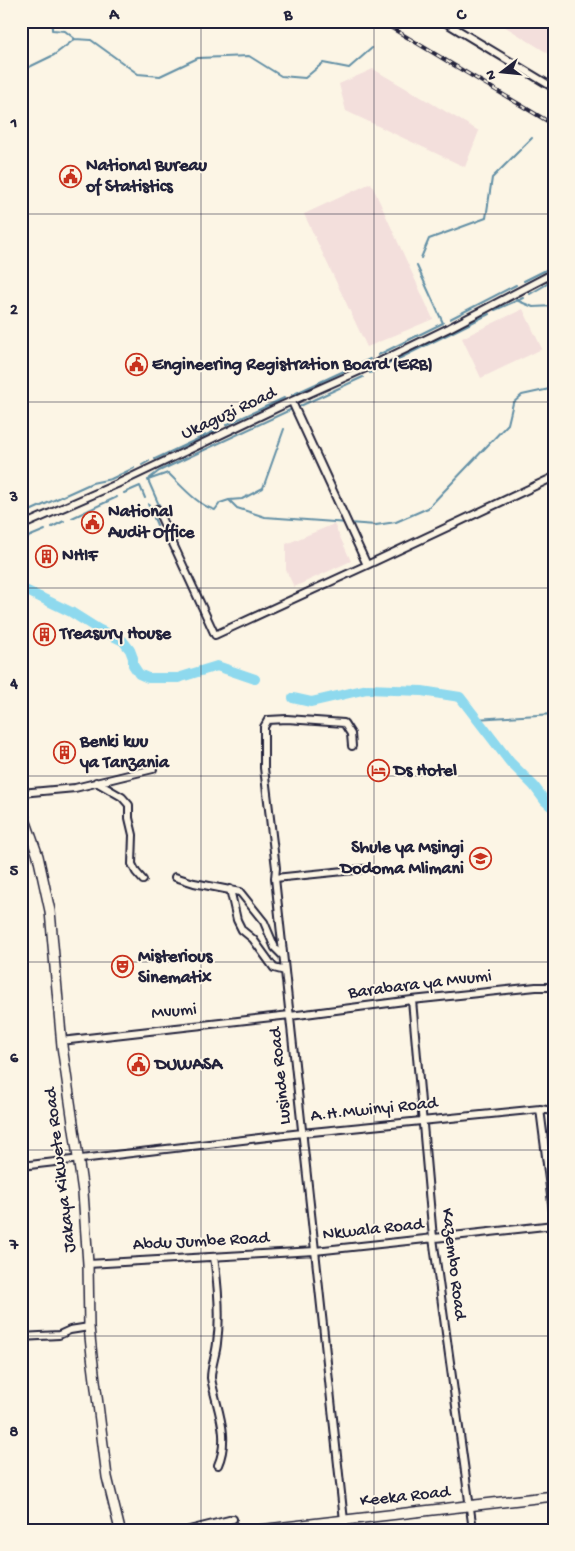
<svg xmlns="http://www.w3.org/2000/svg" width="575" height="1551" font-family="'Gochi Hand',sans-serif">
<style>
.built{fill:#f3dfdc}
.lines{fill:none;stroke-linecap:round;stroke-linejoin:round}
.stream{stroke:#6390a6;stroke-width:2}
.river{stroke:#8ed9ee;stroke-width:10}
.street-casing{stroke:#22223b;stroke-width:10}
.secondary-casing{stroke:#22223b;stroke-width:12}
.street{stroke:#fcf5e5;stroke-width:6}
.secondary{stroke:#fcf5e5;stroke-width:9}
.rail-casing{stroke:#22223b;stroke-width:4}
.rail{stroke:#fcf5e5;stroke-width:2;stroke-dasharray:5.5;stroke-linecap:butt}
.grid{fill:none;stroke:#22223b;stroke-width:1;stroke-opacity:0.55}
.labels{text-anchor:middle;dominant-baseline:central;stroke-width:4;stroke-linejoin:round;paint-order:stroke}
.poi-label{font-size:18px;font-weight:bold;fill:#22223b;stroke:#fcf5e5;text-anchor:start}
.street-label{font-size:18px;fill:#22223b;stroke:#fcf5e5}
.neatline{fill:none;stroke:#22223b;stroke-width:2}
.grid-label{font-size:16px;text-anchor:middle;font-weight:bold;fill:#22223b}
</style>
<rect width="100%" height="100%" fill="#fcf5e5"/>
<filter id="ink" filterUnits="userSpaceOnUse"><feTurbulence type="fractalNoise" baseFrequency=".02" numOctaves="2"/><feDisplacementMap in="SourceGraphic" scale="10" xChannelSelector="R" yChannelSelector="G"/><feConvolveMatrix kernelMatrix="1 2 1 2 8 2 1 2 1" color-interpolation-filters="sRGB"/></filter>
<g filter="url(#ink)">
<path class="built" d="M496 21H554V57Z
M373 69 479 131 465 167 346 111 339 84Z
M371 183 433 319 367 347 304 214Z
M523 309 542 349 481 378 462 338Z
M334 524 351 561 294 587 286 570V544Z"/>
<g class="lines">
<path class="stream" d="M52 21V30L65 31 75 39
M21 71 54 55 75 39 91 40 138 74 160 76 198 58 249 56 281 76 305 78 323 63 349 68 372 48
M421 258 429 239 486 218 492 178 532 138
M524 281 554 266
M530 294 554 280
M516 300 533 307 554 306
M495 310 523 298
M450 319 516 285
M378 355 443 323 417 266
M370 373 489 314
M292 395 370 359
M298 407 363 377
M226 425 284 398
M155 459 217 430
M142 465 149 461
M150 478 159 471 290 410
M148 480 168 473C181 485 197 505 215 510L220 503 229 500 237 508 265 517 376 525 396 522 428 508 508 424 513 403 522 395 554 388
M148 480 166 521
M124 493 140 486 145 498
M229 500 242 499 263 488 284 429
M148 504 157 525
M21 515 92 483 111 479 134 468
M72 518 117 497
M52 527 64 521
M21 540 45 530
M475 719 554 714"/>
<path class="river" d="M21 588 71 612 98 629 123 641 130 650 133 658V665L139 674 148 678H178L217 666 255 679
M293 698 311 702 367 689 422 691 460 697 510 762 534 786 545 801 554 809"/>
<defs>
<path id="street" d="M443 21 554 88
M292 402 367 565 554 477
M157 509 215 635 367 565
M21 526 117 484 283 405 375 364 449 328 554 273
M96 782 122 797 129 805V818L133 835 132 864 136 872 143 880
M21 793 75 788 153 769
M175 877 194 883 240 892 264 922 275 948 283 956
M275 878 364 869
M230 889 237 920 242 930 253 939 274 968 285 971
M412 1000 433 1238 473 1530
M290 1016 412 1000 536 987H554
M61 1041 290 1015
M540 1109 554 1219
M21 1166 302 1133 540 1109 554 1111
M214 1257C218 1285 221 1314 217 1343 216 1355 211 1366 211 1378 216 1408 231 1435 218 1465
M88 1264 315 1251 554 1225
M21 1337 59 1335 70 1330 89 1327
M189 1530 233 1519
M345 1530 275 878 276 868 264 768V727L268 720 287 719 344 723 351 734 352 746"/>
<path id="secondary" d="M21 808 38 856 50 911 62 1046 83 1192 88 1264 89 1327 92 1356 107 1477 120 1530
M259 1530 554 1496"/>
</defs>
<use href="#street" class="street-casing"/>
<use href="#secondary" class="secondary-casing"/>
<use href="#street" class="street"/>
<use href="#secondary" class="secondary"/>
<defs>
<path id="rail" d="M380 21 554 125"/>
</defs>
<use href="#rail" class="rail-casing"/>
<use href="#rail" class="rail"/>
</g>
</g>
<path class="grid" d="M201 21V1530M374 21V1530M21 214H554M21 402H554M21 588H554M21 776H554M21 962H554M21 1150H554M21 1336H554"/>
<defs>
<symbol id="civic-ring" viewBox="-11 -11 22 22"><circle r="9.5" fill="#fcf5e5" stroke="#c8321e" stroke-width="1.5"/><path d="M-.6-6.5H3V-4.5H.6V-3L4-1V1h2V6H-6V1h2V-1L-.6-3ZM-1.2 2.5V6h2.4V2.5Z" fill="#c8321e"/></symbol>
<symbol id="building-ring" viewBox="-11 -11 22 22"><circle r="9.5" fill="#fcf5e5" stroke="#c8321e" stroke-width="1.5"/><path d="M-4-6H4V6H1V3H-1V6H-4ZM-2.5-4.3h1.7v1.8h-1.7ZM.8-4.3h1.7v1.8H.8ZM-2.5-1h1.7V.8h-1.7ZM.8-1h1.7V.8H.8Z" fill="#c8321e"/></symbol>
<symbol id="hotel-ring" viewBox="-11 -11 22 22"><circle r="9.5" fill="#fcf5e5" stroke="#c8321e" stroke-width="1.5"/><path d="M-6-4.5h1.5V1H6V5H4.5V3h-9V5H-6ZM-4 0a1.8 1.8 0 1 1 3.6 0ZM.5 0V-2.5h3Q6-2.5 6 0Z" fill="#c8321e"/></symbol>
<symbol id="school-ring" viewBox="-11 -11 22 22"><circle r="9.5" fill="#fcf5e5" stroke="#c8321e" stroke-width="1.5"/><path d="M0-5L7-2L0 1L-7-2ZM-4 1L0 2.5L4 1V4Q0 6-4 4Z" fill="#c8321e"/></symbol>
<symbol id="theatre-ring" viewBox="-11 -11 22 22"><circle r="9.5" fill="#fcf5e5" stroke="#c8321e" stroke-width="1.5"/><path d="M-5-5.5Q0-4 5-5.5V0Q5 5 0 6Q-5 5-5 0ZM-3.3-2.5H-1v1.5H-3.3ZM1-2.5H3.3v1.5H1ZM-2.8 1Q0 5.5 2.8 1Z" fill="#c8321e"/></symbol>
</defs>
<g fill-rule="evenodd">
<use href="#civic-ring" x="58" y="164" width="25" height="25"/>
<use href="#civic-ring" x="124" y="352" width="25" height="25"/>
<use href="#civic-ring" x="80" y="510" width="25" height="25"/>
<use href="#building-ring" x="34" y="544" width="25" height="25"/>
<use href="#building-ring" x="32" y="622" width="25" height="25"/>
<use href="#building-ring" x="52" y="740" width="25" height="25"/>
<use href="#hotel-ring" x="366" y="758" width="25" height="25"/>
<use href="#school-ring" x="468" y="846" width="25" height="25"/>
<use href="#theatre-ring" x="110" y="954" width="25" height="25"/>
<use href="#civic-ring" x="126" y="1052" width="25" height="25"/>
</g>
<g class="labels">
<g class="poi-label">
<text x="86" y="166">National Bureau<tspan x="86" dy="21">of Statistics</tspan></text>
<text x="152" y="365">Engineering Registration Board (ERB)</text>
<text x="108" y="512">National<tspan x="108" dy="21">Audit Office</tspan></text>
<text x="62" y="556">NHIF</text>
<text x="60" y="634">Treasury House</text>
<text x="80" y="742">Benki kuu<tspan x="80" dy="21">ya Tanzania</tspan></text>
<text x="394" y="771">Ds Hotel</text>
<text x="464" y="848" text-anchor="end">Shule ya Msingi<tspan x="464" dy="21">Dodoma Mlimani</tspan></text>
<text x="138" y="957">Misterious<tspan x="138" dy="21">Sinematix</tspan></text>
<text x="155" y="1065">DUWASA</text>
</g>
<g class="street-label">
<text transform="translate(229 414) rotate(-25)">Ukaguzi Road</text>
<text transform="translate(420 985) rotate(-7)">Barabara ya Mvumi</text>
<text transform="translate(174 1012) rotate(-6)">Mvumi</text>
<text transform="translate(281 1076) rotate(-96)">Lusinde Road</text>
<text transform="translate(374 1110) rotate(-6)">A.H.Mwinyi Road</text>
<text transform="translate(61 1170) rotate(-97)">Jakaya Kikwete Road</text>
<text transform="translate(373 1230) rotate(-6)">Nkwala Road</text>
<text transform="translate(201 1242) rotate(-3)">Abdu Jumbe Road</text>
<text transform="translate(453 1264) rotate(83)">Kazembo Road</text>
<text transform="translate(405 1497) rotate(-6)">Keeka Road</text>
</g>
</g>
<rect width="575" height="1551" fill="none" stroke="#fcf5e5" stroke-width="55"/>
<g transform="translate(502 72) rotate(254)" stroke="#fcf5e5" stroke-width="4" paint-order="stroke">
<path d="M0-4L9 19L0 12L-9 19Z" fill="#22223b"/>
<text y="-8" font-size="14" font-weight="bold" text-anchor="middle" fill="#22223b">N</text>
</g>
<rect x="28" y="28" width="520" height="1496" class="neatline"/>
<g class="grid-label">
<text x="114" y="19">A</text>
<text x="288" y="19">B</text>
<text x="461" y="19">C</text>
<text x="14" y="127">1</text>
<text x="14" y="314">2</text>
<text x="14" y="501">3</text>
<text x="14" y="688">4</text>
<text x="14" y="875">5</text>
<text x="14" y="1062">6</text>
<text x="14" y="1249">7</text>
<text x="14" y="1436">8</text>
</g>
</svg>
